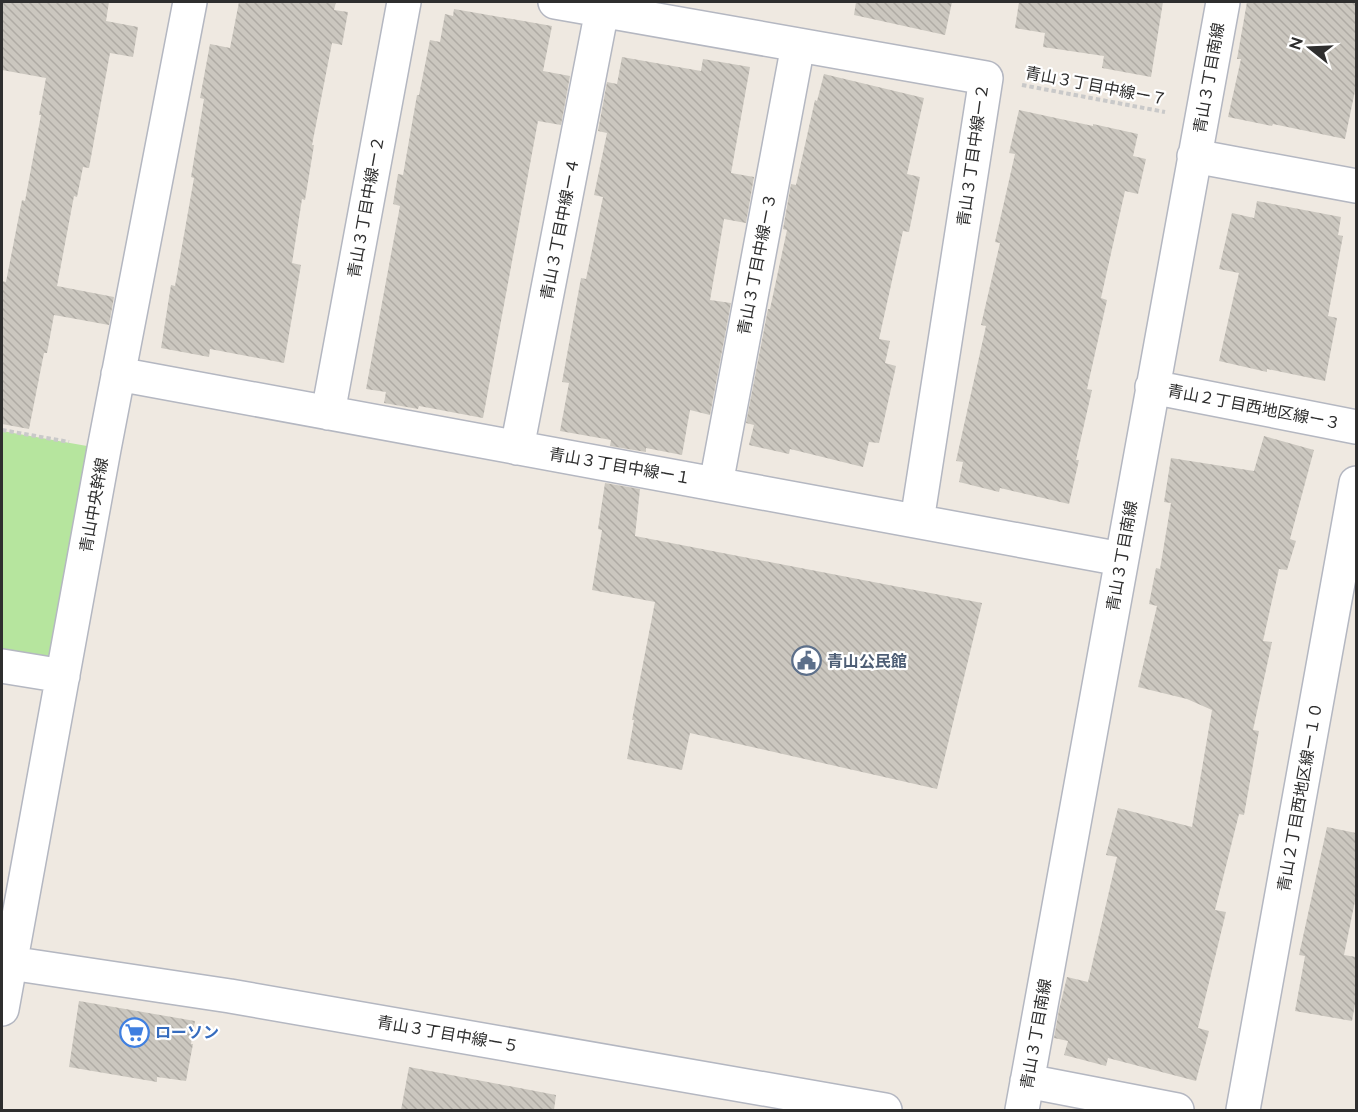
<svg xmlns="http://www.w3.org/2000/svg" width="1358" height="1112" font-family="Raleway,'Noto Sans JP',sans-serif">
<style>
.park{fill:#b6e59e}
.building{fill:url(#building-back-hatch)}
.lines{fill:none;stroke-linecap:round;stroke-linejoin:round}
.minor-casing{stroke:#b4b7c1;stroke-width:36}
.path{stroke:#c9c9c9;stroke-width:4;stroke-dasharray:4.5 3;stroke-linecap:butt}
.minor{stroke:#fff;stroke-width:33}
.labels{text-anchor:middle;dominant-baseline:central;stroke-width:4.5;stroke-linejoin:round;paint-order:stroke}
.street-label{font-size:16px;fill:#2e2e2e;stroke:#fff}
.service-label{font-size:16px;font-weight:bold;fill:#4e5e75;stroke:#fff;text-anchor:start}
.shop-label{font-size:16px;font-weight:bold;fill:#366cbe;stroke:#fff;text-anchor:start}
</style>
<defs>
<pattern id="building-back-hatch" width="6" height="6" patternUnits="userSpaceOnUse" patternTransform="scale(1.5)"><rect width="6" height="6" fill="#cbc7bf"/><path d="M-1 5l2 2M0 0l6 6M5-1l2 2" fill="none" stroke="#afaba4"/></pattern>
</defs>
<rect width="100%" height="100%" fill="#efe9e1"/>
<path class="park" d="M2 431 104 449 63 676 2 666Z"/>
<path class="building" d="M2 2H109L106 21 138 27 133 57 110 53 89 168 83 167 77 197 74 196 57 286 114 297 109 325 54 315 47 353H44L29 429 2 424V281L6 282 22 200 25 201 41 115H39L46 78 2 70Z
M239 2H336L334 10 348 12 342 45 332 43 312 145H314L305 200 302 199 292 263 301 265 284 363 210 349 209 357 161 348 171 285 175 286 194 178 191 177 204 99 200 98 210 44 230 48Z
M856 2H952L945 35 854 15Z
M1019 2H1163L1151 77 1102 68 1104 56 1043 47 1045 33 1015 28Z
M1247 2H1356V86L1345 139 1273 124 1272 126 1228 117 1241 59H1237Z
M454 9 552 26 543 71 570 76 561 125 538 121 483 418 419 406 418 409 384 403 386 392 366 389 400 206 393 204 398 174 403 175 417 95H419L430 40 440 42 445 14 453 16Z
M622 57 701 71 703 59 750 67 731 173 754 177 746 223 724 219 710 300 731 303 710 415 690 410 682 455 646 448V452L610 446 611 440 560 431 569 383 562 382 581 278 586 279 603 197 594 195 607 133 598 131 607 82 617 84Z
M824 74 924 98 907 174 920 177 909 232 903 231 879 339 890 341 885 363 896 366 879 443 869 442 863 467 790 449 789 454 749 445 754 425 746 423 768 309H770L787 230 783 229 791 184 796 185 815 100 817 101Z
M1019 110 1093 126V124L1138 134 1133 156 1146 159 1138 194 1125 191 1101 298 1107 300 1087 389 1092 390 1076 460H1079L1069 504 1000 488 999 492 959 482 963 462 956 461 986 326 981 325 1000 243 995 242 1015 154 1009 153Z
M1257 201 1341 217 1338 235 1343 236 1328 316 1337 318 1325 381 1267 369V372L1219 361 1239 273 1219 269 1232 213 1254 218Z
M1264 436 1314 450 1290 539 1296 541 1287 570 1279 569 1263 641 1272 642 1253 730 1259 731 1244 815 1239 814 1215 910 1226 912 1198 1028 1209 1031 1196 1081 1108 1058 1106 1066 1064 1055 1068 1041 1054 1038 1059 1010 1067 977 1088 982 1117 857 1106 855 1118 808 1192 827 1212 710 1187 699 1138 687 1157 606 1149 604 1156 568 1160 569 1171 503 1164 502 1171 458 1254 471Z
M605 483 640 489 635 536 982 603 937 789 690 733 682 770 627 759 634 720H632L655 602 592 590 602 530 598 529Z
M1327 827 1356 833V896L1344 955 1356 957V999L1352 1021 1295 1011 1305 956 1299 955Z
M79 1001 195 1021 191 1044H193L186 1081 157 1077V1082L69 1067Z
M409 1067 556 1095 554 1110H401Z"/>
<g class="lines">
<defs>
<path id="minor" d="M555 2 986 78 917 521
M1194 156 1356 186
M118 374 1121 559
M1152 387 1356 427
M328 413 404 2
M517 448 602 10
M716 484 798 45
M2 666 63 676
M10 963 230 996 885 1110
M2 1009 104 449 190 2
M1027 1081 1177 1110
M1022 1110 1223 2
M1243 1110 1356 483"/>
</defs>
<use href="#minor" class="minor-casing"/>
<path class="path" d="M1022 85 1165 112
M2 430 69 442"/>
<use href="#minor" class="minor"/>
</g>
<defs>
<symbol id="civic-ring" viewBox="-11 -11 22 22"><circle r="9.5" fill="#fff" stroke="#5c6f8a" stroke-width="1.5"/><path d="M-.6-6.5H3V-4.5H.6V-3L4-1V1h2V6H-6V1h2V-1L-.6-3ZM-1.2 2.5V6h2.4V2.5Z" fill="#5c6f8a"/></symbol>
<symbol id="supermarket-ring" viewBox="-11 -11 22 22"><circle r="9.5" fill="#fff" stroke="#3f7fe0" stroke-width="1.5"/><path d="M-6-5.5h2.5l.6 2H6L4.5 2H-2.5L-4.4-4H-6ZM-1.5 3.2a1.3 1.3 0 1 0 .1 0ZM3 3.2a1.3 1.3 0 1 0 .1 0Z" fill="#3f7fe0"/></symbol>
</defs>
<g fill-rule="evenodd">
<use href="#civic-ring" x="790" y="644" width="33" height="33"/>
<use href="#supermarket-ring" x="118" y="1016" width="33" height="33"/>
</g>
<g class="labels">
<g class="street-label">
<text transform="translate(1209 78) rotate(-80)">青山３丁目南線</text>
<text transform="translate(1096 86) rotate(11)">青山３丁目中線ー７</text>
<text transform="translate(973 155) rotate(-82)">青山３丁目中線ー２</text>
<text transform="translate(366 207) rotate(-80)">青山３丁目中線ー２</text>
<text transform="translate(560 229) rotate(-79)">青山３丁目中線ー４</text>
<text transform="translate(757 264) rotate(-79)">青山３丁目中線ー３</text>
<text transform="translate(1254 407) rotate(11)">青山２丁目西地区線ー３</text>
<text transform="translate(620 466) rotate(10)">青山３丁目中線ー１</text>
<text transform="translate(94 505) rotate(-80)">青山中央幹線</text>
<text transform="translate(1122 556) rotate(-80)">青山３丁目南線</text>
<text transform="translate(1300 797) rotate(-80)">青山２丁目西地区線ー１０</text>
<text transform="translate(448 1034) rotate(10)">青山３丁目中線ー５</text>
<text transform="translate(1036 1034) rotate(-80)">青山３丁目南線</text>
</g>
<g class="service-label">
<text x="827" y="661">青山公民館</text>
</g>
<g class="shop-label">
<text x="155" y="1032">ローソン</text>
</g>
</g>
<rect width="1358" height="1112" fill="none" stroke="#2e2e2e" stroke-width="6"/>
<g transform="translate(1310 48) rotate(288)" stroke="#ffffff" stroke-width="4.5" paint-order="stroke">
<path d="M0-4.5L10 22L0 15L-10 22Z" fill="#2e2e2e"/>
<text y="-9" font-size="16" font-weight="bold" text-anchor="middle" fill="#2e2e2e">N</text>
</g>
</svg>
